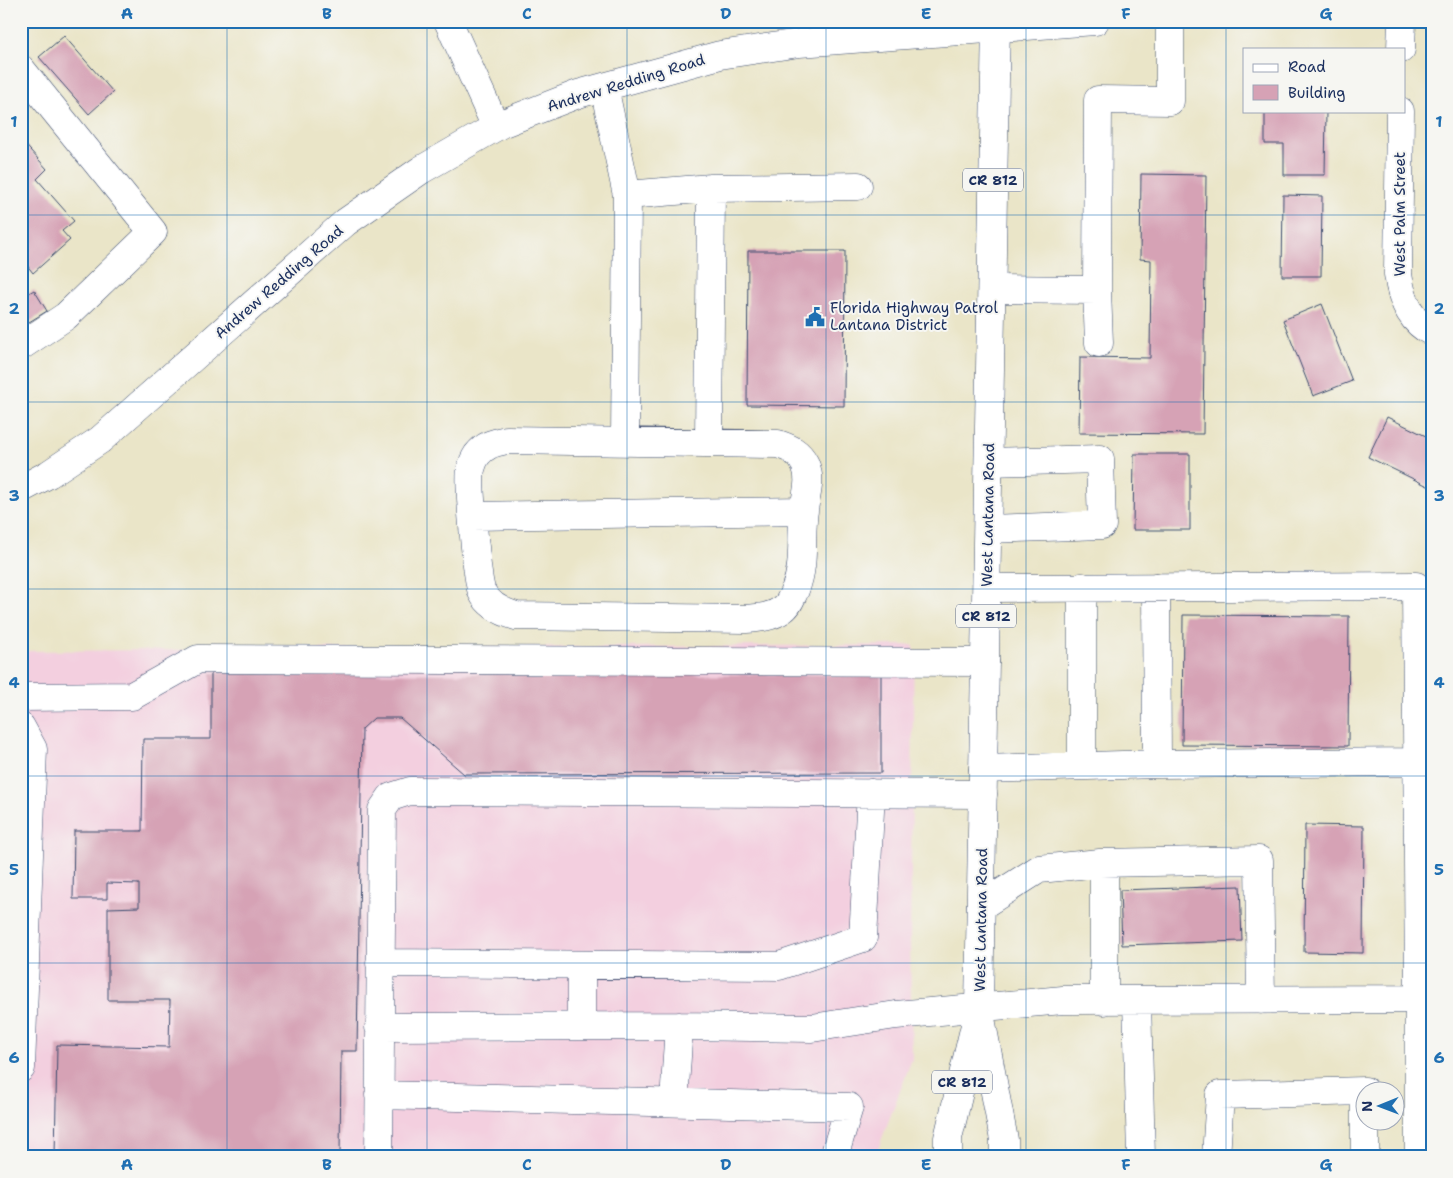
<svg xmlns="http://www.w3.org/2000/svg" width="1453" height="1178" font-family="'Shantell Sans',sans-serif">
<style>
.built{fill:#f3cfdf}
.building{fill:#d6a2b5}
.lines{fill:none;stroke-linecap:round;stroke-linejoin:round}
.minor-casing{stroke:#3a4a6e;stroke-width:29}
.major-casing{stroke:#3a4a6e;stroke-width:29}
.minor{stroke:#fff;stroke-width:28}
.major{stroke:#fff;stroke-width:28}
.grid{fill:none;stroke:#1f6fb2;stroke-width:1;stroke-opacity:0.55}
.labels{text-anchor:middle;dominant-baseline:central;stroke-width:4;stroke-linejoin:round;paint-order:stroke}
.shield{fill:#f6f6f2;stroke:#5d6b8a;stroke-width:1}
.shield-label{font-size:14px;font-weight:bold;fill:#1b2f5e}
.street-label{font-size:15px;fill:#1b2f5e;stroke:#f6f6f2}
.poi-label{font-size:15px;fill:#1b2f5e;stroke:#f6f6f2;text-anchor:start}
.neatline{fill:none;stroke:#1f6fb2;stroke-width:2}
.grid-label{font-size:16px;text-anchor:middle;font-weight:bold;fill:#1f6fb2}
</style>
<rect width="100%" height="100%" fill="#f6f6f2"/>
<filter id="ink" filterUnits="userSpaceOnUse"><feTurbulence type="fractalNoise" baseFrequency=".02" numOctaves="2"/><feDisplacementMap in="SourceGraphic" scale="10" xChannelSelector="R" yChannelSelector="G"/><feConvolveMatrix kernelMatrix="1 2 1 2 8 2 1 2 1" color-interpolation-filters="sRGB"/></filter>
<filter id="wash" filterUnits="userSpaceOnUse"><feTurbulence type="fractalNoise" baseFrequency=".0096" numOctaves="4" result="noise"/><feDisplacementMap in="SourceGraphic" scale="20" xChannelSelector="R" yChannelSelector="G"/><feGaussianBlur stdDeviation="1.12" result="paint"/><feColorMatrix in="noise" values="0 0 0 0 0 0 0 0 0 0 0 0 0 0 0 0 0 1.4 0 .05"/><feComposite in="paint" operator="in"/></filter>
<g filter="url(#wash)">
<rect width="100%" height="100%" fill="#eae5c8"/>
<path class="built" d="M914 645 910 943 912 1059 875 1157H21V651Z"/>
<g id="blocks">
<path class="building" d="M64 36 113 92 89 114 39 57Z
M1265 111H1326L1325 175H1284V144H1265Z
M22 141 47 169 37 179 74 221 62 231 70 240 33 273 26 264 21 268Z
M1141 174 1206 175 1203 434 1079 433 1080 357 1150 358 1151 260 1140 259Z
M1283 195 1322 196 1321 276H1282Z
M748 251H845L844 406 747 405Z
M34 290 47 311 21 327V298Z
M1322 304 1352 381 1313 396 1283 320Z
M1387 417 1432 439V488L1368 457Z
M1134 454H1190V530H1133Z
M1183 615 1349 616 1348 746 1182 745Z
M211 673 881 675V773L464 774 400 718H374L362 729 357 1051H341L340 1157H55L57 1045 169 1047 170 1000H108V908L139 907V884L107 883V899H73L74 831H142L143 739H211Z
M1305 825 1364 826 1363 953 1304 952Z
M1240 886 1242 941 1122 945 1120 890Z"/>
</g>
</g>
<g filter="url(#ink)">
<use href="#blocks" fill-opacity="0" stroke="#3a4a6e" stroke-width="1"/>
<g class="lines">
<defs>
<path id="minor" d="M448 21 496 127
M1401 49 1402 21
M21 69 153 232 66 316 21 346
M604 87 627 195 625 442
M1400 111 1398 274C1401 297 1409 321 1432 332
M627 195 711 188 858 186
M992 289 1097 290 1098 100 1170 101V21
M1097 290 1099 343
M507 440 778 444C790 448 799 452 805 464 812 480 806 494 804 510 800 537 806 563 795 590 792 596 789 605 783 609 772 617 760 618 746 619L516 616C502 612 489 606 482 592 477 581 468 482 471 469 472 465 475 458 477 455 486 444 494 443 507 440Z
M709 443 711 188
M21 489 49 474 100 440 346 222 421 170 501 124 578 94 720 55 799 43 1095 21
M473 516 804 511
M988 529 1102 525 1100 459 989 462
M1082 587V766
M1156 587 1157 764
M987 588 1416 586 1419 999V1157
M21 697 132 696 198 659 985 662
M21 727 33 749 21 1068
M983 769 1157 764 1418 762
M1104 863V1001
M981 906 1039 869 1100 863 1259 860 1261 1000
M380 963 779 966 863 938 871 793
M1137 1000 1141 1157
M581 1026V965
M379 1027 679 1026 812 1028 896 1015 1063 1000 1432 999
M379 1095 849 1107 834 1157
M674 1102 679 1026
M379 1157 382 810 391 797 410 791 983 794
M1216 1157 1220 1095 1365 1091V1157"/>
<path id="major" d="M996 21 979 1008 1004 1140V1157
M948 1157V1138L977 1017"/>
</defs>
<use href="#minor" class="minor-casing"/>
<use href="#major" class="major-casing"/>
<use href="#minor" class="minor"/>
<use href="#major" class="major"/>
</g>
</g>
<path class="grid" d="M227 21V1157M427 21V1157M627 21V1157M826 21V1157M1026 21V1157M1226 21V1157M21 215H1432M21 402H1432M21 589H1432M21 776H1432M21 963H1432"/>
<defs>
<symbol id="civic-bare" viewBox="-9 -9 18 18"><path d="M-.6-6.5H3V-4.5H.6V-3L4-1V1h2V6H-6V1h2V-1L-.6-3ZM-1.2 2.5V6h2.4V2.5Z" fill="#1f6fb2" stroke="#f6f6f2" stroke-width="2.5" paint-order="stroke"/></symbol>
</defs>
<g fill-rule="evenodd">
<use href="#civic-bare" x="801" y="303" width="28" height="28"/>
</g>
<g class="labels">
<g class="shield">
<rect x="963" y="168.5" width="60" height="23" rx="4"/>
<rect x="956" y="604.5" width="60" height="23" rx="4"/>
<rect x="932" y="1070.5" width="60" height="23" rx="4"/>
</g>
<g class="shield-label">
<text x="993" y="180">CR 812</text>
<text x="986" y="616">CR 812</text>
<text x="962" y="1082">CR 812</text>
</g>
<g class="street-label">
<text transform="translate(626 83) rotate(-17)">Andrew Redding Road</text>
<text transform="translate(1400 214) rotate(-90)">West Palm Street</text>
<text transform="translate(279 282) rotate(-41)">Andrew Redding Road</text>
<text transform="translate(988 515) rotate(-89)">West Lantana Road</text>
<text transform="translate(981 920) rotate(-89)">West Lantana Road</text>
</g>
<g class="poi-label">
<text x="830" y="308">Florida Highway Patrol<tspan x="830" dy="17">Lantana District</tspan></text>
</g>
</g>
<rect width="1453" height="1178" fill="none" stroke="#f6f6f2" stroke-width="55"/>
<rect x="1243" y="48" width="162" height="65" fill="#f6f6f2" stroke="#9ea6b7"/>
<rect x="1253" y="64" width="25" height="8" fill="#ffffff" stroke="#9ea6b7"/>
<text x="1288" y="72" font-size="15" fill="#1b2f5e">Road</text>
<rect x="1253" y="85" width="25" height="15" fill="#d6a2b5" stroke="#9ea6b7"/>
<text x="1288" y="98" font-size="15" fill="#1b2f5e">Building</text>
<g transform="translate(1380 1106) rotate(269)"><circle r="24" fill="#f6f6f2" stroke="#9ea6b7"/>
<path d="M0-4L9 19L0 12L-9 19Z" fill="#1f6fb2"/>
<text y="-8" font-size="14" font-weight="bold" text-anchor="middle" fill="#1b2f5e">N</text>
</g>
<rect x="28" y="28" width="1398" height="1122" class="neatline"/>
<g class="grid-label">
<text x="127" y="19">A</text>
<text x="327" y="19">B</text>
<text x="527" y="19">C</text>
<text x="726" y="19">D</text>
<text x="926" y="19">E</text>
<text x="1126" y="19">F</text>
<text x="1326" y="19">G</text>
<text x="14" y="127">1</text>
<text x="1439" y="127">1</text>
<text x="14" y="314">2</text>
<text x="1439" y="314">2</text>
<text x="14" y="501">3</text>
<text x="1439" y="501">3</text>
<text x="14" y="688">4</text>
<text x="1439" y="688">4</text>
<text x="14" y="875">5</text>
<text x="1439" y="875">5</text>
<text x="14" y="1063">6</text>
<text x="1439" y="1063">6</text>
<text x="127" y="1170">A</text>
<text x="327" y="1170">B</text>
<text x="527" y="1170">C</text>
<text x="726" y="1170">D</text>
<text x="926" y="1170">E</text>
<text x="1126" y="1170">F</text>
<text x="1326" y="1170">G</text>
</g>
</svg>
